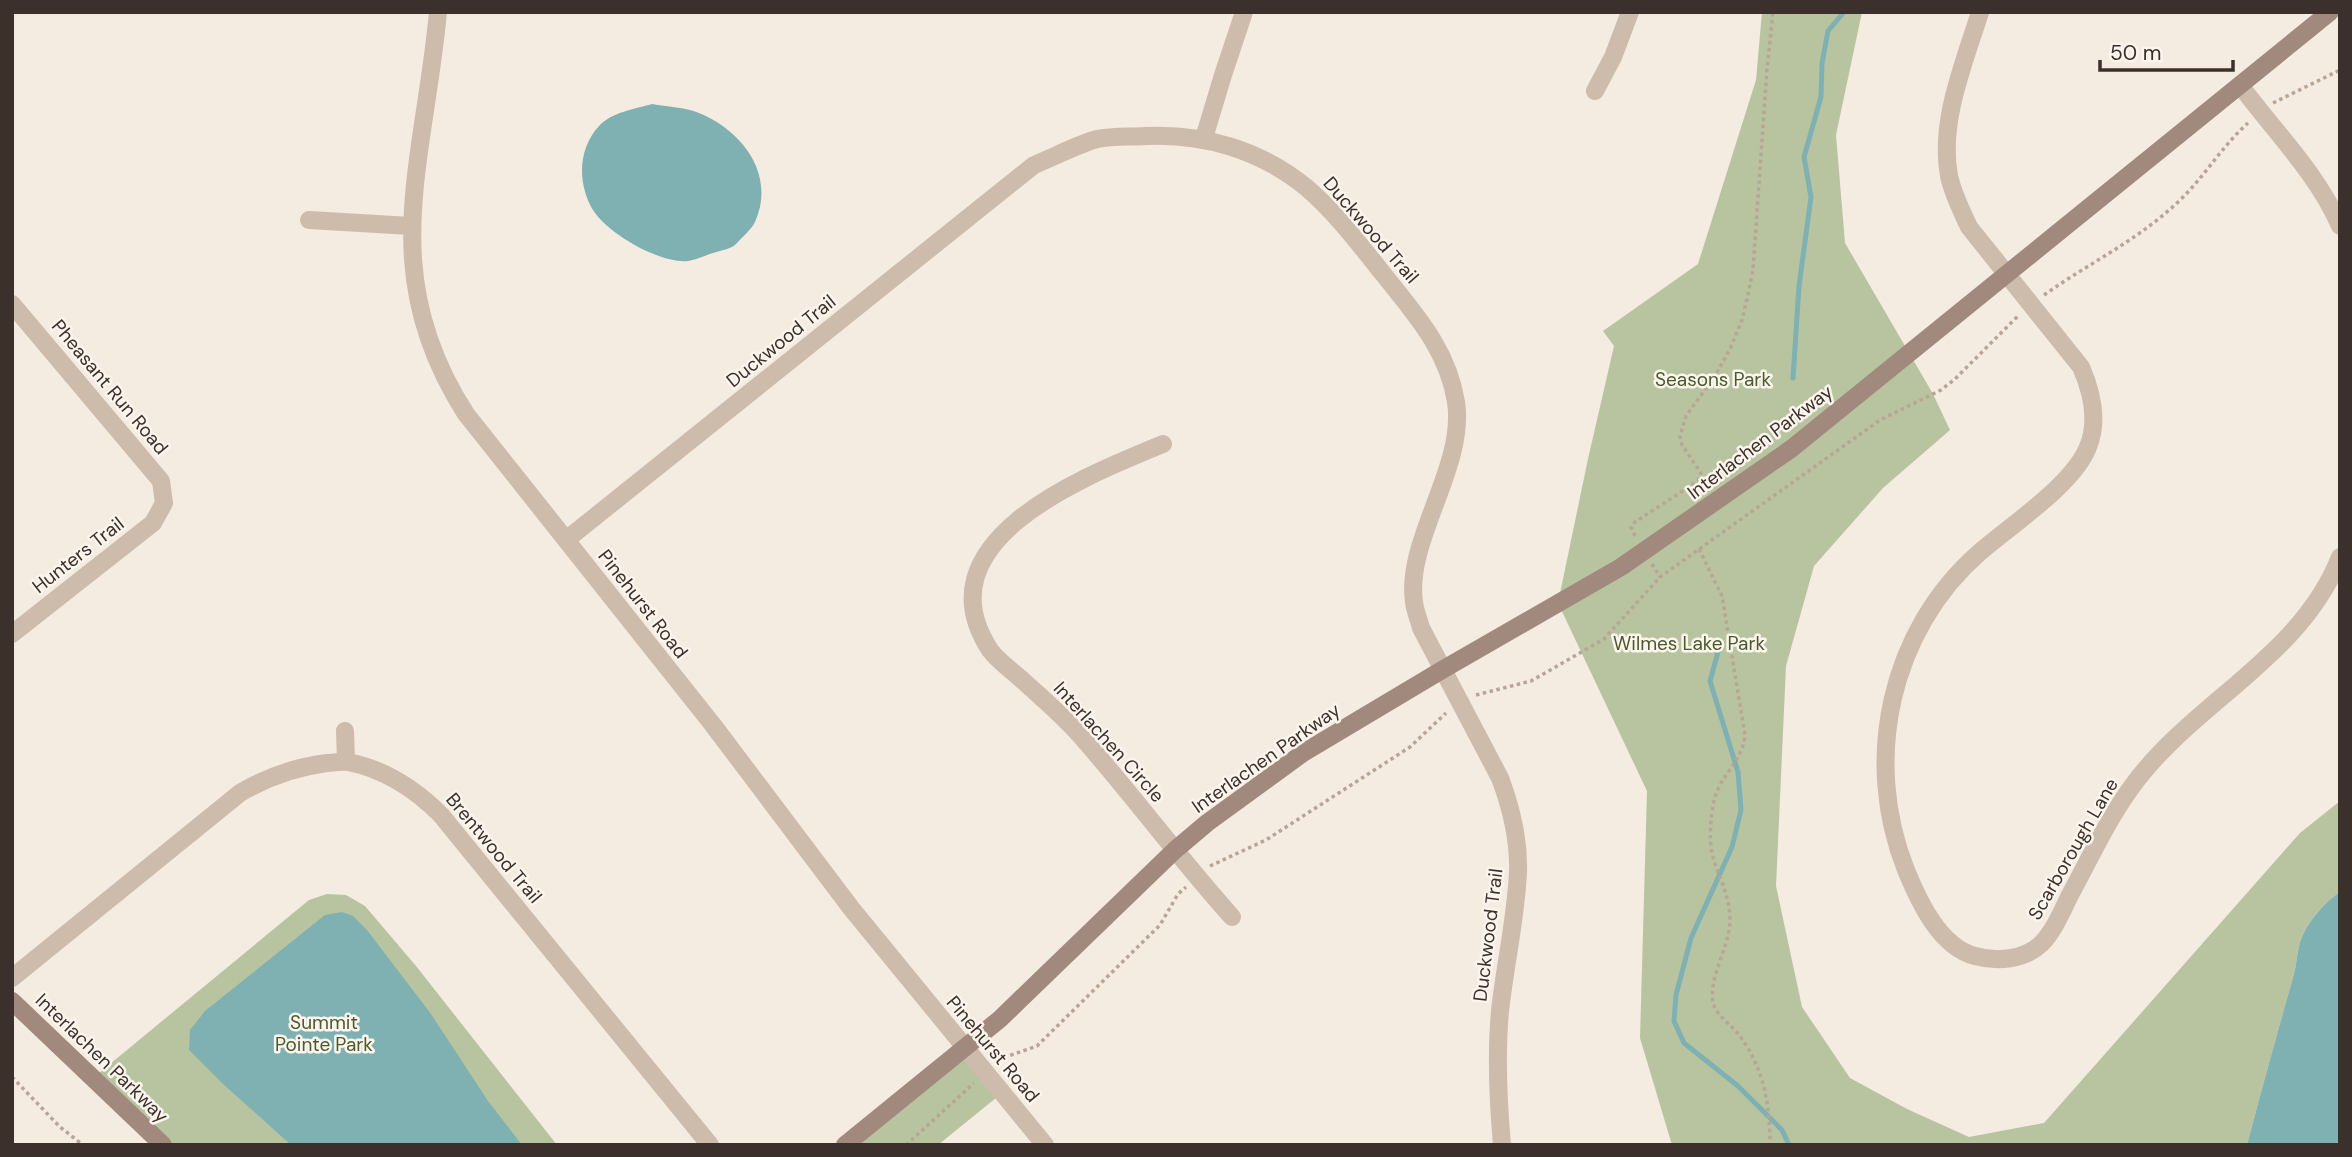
<svg xmlns="http://www.w3.org/2000/svg" width="2352" height="1157" font-family="'DM Sans',sans-serif">
<style>
.green{fill:#b8c4a0}
.water{fill:#7fb0b2}
.lines{fill:none;stroke-linecap:round;stroke-linejoin:round}
.stream{stroke:#7fb0b2;stroke-width:5}
.path{stroke:#b9a596;stroke-width:3.5;stroke-dasharray:3.5 3.5;stroke-linecap:butt}
.street{stroke:#cdbbac;stroke-width:18}
.secondary{stroke:#a18a7d;stroke-width:18}
.labels{text-anchor:middle;dominant-baseline:central;stroke-width:5;stroke-linejoin:round;paint-order:stroke}
.street-label{font-size:19px;fill:#3b302b;stroke:#fbf5ee}
.park-label{font-size:19px;fill:#4a5a2e;stroke:#fbf5ee}
</style>
<rect width="100%" height="100%" fill="#f4ebe1"/>
<path class="green" d="M1762 12H1862L1836 135 1845 243 1933 394 1950 430 1883 488 1814 566 1786 666 1776 886 1802 1007 1850 1078 1907 1109 1969 1137 2044 1123 2300 833 2340 801V892C2325 902 2309 920 2302 937 2297 948 2297 962 2294 974 2278 1030 2262 1088 2247 1145H1672L1640 1038 1647 791 1558 603 1588 459 1614 346 1603 331 1698 264 1756 80Z
M327 894 346 895 365 906 416 966 557 1145H163L93 1078 309 900Z
M964 1047 1002 1093 938 1145H845Z"/>
<path class="water" d="M652 104C667 107 685 107 699 113 743 131 776 175 755 222 751 230 743 236 737 243 732 249 722 250 713 253 706 255 696 260 688 261 660 264 607 233 593 210 577 183 578 149 599 126 612 112 635 109 652 104Z
M2340 892V1145H2247C2262 1088 2278 1030 2294 974 2297 962 2297 948 2302 937 2309 920 2325 902 2340 892Z
M342 912 353 916 367 930 431 1014 488 1101 522 1145H291L223 1084 189 1050 190 1030 205 1011 325 915Z"/>
<g class="lines">
<path class="stream" d="M1793 378 1799 286 1811 197 1804 157 1821 97 1822 63 1828 31 1844 12
M1720 645 1710 681 1738 772 1741 810 1732 847 1691 938 1676 995 1674 1021 1684 1043 1738 1086 1782 1130 1789 1145"/>
<path class="path" d="M2273 103 2340 70
M2044 295C2089 263 2135 242 2177 203 2203 179 2221 147 2248 123
M1635 536 1631 527 1635 522 1698 481 1701 473 1682 445 1680 436 1686 416 1715 376 1730 349 1742 320 1748 295 1753 270 1767 69 1773 12
M1699 549 1722 596 1745 735C1743 761 1719 776 1714 801 1710 822 1708 843 1715 864 1722 883 1730 899 1730 920 1730 946 1708 978 1713 1002 1716 1016 1731 1024 1739 1035 1764 1068 1770 1104 1770 1145
M1652 564 1660 577
M1476 695 1531 681 1604 639 1660 577 1880 420 1941 390 1955 379 2019 315
M1210 866 1266 840 1410 747 1446 713
M997 1060 1037 1046 1160 925 1178 894 1186 887
M12 1077 60 1127 83 1145
M906 1145 974 1083"/>
<path class="street" d="M438 12C424 164 375 273 466 414L713 725 851 908 1045 1145
M1980 12C1964 64 1939 121 1949 176 1953 194 1961 210 1969 227L2081 367C2092 392 2099 420 2088 447 2073 485 2011 525 1980 552 1890 630 1862 760 1906 870 1919 902 1940 947 1975 956 1997 962 2024 960 2041 944 2054 931 2062 911 2070 895 2090 858 2108 819 2133 785 2194 702 2301 657 2340 557
M2240 85C2274 131 2317 173 2340 226
M1595 91 1613 57 1630 12
M1204 138 1223 75 1244 12
M309 220 411 226
M12 304 161 481 164 503 153 523 12 634
M1163 444C1088 475 918 540 990 650 998 661 1011 670 1021 679 1041 697 1061 714 1079 734 1132 794 1179 858 1232 917
M566 540 1034 165C1054 157 1076 145 1097 139 1112 136 1130 137 1145 136 1203 133 1261 150 1307 188 1336 213 1360 245 1384 275 1415 314 1448 350 1456 402 1466 467 1405 540 1414 602 1415 611 1419 620 1421 628L1500 778C1511 807 1519 841 1518 872 1516 918 1505 965 1500 1011 1496 1055 1498 1100 1502 1145
M345 731 346 761
M12 978 240 793C267 777 295 767 327 763 333 763 341 761 348 762 384 769 416 790 441 815L710 1145"/>
<path class="secondary" d="M12 1001 163 1145
M845 1145 1000 1019 1175 850 1207 823 1303 753 1442 670 1621 567 1791 449 2330 12"/>
</g>
<g class="labels">
<g class="street-label">
<text transform="translate(1371 230) rotate(49)">Duckwood Trail</text>
<text transform="translate(781 341) rotate(-39)">Duckwood Trail</text>
<text transform="translate(110 387) rotate(50)">Pheasant Run Road</text>
<text transform="translate(1760 442) rotate(-37)">Interlachen Parkway</text>
<text transform="translate(78 555) rotate(-38)">Hunters Trail</text>
<text transform="translate(643 604) rotate(52)">Pinehurst Road</text>
<text transform="translate(1109 742) rotate(48)">Interlachen Circle</text>
<text transform="translate(1266 758) rotate(-35)">Interlachen Parkway</text>
<text transform="translate(494 848) rotate(50)">Brentwood Trail</text>
<text transform="translate(2073 849) rotate(-60)">Scarborough Lane</text>
<text transform="translate(1488 935) rotate(-83)">Duckwood Trail</text>
<text transform="translate(993 1049) rotate(50)">Pinehurst Road</text>
<text transform="translate(102 1058) rotate(44)">Interlachen Parkway</text>
</g>
<g class="park-label">
<text x="1713" y="379">Seasons Park</text>
<text x="1689" y="643">Wilmes Lake Park</text>
<text x="324" y="1022">Summit<tspan x="324" dy="22">Pointe Park</tspan></text>
</g>
</g>
<rect width="2352" height="1157" fill="none" stroke="#3b302b" stroke-width="28"/>
<path d="M2100 60v10h133v-10" fill="none" stroke="#3b302b" stroke-width="3.5"/>
<text x="2110" y="60" font-size="21" fill="#3b302b" stroke="#fbf5ee" stroke-width="5" paint-order="stroke">50 m</text>
</svg>
